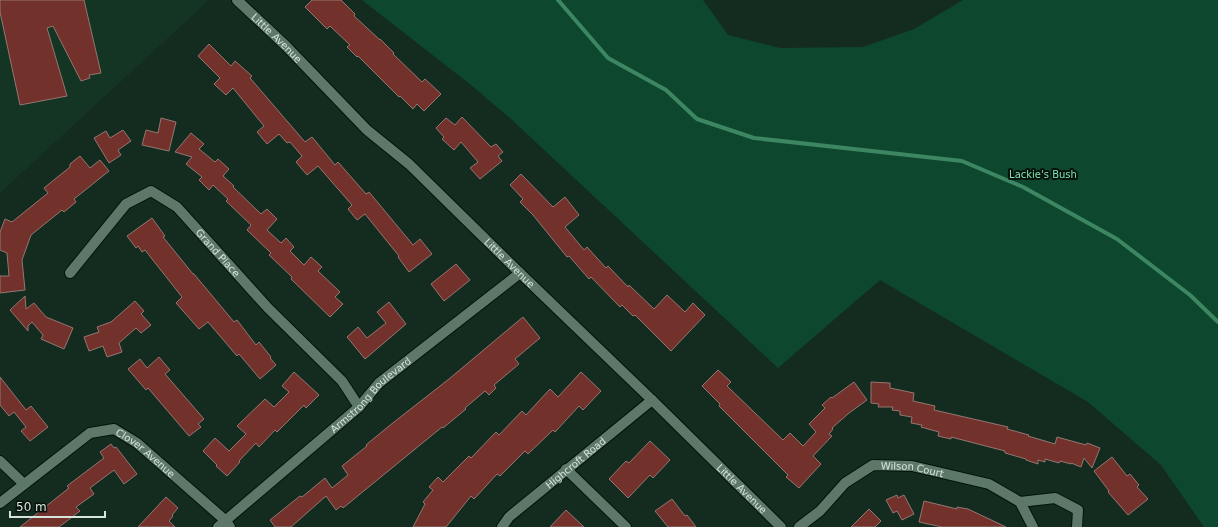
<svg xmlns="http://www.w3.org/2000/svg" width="1218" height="527" font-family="'DejaVu Sans',sans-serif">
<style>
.built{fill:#143424}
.green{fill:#0d472e}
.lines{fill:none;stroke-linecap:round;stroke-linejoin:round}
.stream{stroke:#3d8662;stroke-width:4}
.building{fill:#72312b;stroke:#947672}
.minor-casing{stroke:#001409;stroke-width:12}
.tertiary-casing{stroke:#001409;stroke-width:12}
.minor{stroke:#5d7768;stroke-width:10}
.tertiary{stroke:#5d7768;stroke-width:10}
.labels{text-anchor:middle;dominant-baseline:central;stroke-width:4;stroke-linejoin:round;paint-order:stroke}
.street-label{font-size:10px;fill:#d7e5dc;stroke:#08120c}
.park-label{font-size:10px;fill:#7fe6b1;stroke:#08120c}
</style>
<rect width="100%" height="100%" fill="#142c20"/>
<path class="built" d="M0 0H209L0 193Z"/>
<path class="green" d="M362 0H703L728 35 780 48 863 47 914 29 963 0H1218V527H1204L1161 465 1088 402 880 280 778 368 511 119 471 85Z"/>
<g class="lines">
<path class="stream" d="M558 0 608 58 666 90 697 119 754 138 962 161 1023 187 1117 239 1190 295 1218 322"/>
</g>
<path class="building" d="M0 0H84L101 73 89 75 90 78 81 81 53 26 47 28 67 96 20 105 0 12Z
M312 0H341L355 14 354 16 380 40V39L394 53 393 54 422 82 425 79 441 94 424 111 417 104 413 109 400 96 399 97 358 56 357 57 347 47 350 45 330 26 327 29 305 7Z
M209 44 231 66 235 61 252 76 250 78 305 142 312 137 335 165 338 162 366 194 369 192 413 245 420 239 432 254 409 272 398 257 399 256 365 214 357 220 348 209 352 205 318 166 307 175 296 162 302 156 290 142 287 143 279 134 267 144 257 132 264 126 233 88 226 95 214 84 220 78 198 56Z
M462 117 491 147 496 144 503 152 498 156 502 161 480 179 470 168 478 162 461 142 454 150 442 139 444 137 436 128 446 118 455 125Z
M161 118 176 122 169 151 142 145 146 130 158 133Z
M123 130 131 141 118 150 121 155 109 163 94 138 106 131 110 138Z
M191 133 204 144 199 149 215 162 218 159 229 169 223 176 234 186 233 187 261 214 267 209 277 219 267 230 281 243 286 238 294 247 290 251 304 265 311 257 322 267 318 271 340 292 335 297 343 304 330 317 291 279 292 277 269 255 271 253 247 230 251 225 226 201 228 199 213 185 209 190 199 180 202 177 186 164 192 157 175 152Z
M80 156 90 168 100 160 109 171 74 199 76 202 64 212 62 210 31 235 22 260 25 290 0 293V276H9L7 253 0 250V232L5 219 12 222 48 193 44 188 70 167V164Z
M521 174 553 207 565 197 579 215 565 227 584 250 587 247 606 268 608 266 628 287 629 285 654 309 667 295 685 312 693 303 705 315 671 351 635 315 633 316 622 305 620 307 591 277 589 279 569 256 567 257 533 215 520 202 523 199 510 185Z
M152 218 165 236 163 237 193 274H194L234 322 237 320 256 345 259 342 271 357 270 358 276 365 260 379 239 354 237 356 208 322 199 329 176 303 182 297 145 250 142 252 138 246 136 248 127 236Z
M456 264 470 280 444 301 431 284Z
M25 296 26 309 34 303 46 317 73 328 64 349 41 339 43 335 32 322 28 326V331L10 310Z
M135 301 144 311 141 314 151 325 141 333 136 328 119 343 122 352 107 357 103 346 89 351 84 337 99 332 97 327 111 322Z
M389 302 406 324 365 359 347 337 358 327 367 338 386 323 377 312Z
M523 317 540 338 515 359 519 364 494 385 496 388 489 395 485 391 465 408 466 409 443 428 442 427 343 508 341 506 336 510 326 496 291 527H275L270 520 300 496 302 497 325 478 332 488 348 475 342 466 367 446 366 445 389 426 449 379Z
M159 357 170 370 165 374 204 419 198 424 201 427 189 436 148 388 146 390 128 369 140 359 147 368Z
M718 370 731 382 727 386 783 440 790 433 803 446 816 432 809 424 825 408 822 405 831 397 832 398 854 382 867 400 849 413 832 428 833 429 829 434 832 436 813 456 821 464 799 488 786 477 788 475 719 406 720 404 702 386Z
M294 372 319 395 306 408 304 405 277 432 275 430 259 447 256 443 239 461 240 462 227 476 216 466 217 465 203 451 215 438 229 451 246 434 237 426 265 399 274 407 289 392 282 386Z
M581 372 601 391 583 410 579 406 555 432 553 430 528 454 525 451 500 476 497 474 474 499 471 496 446 527H413L425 504 423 502 433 490 429 487 438 477 443 482 469 456 471 458 496 432 499 435 522 411 526 415 550 389 558 397Z
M0 377 26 410 31 406 48 427 30 441 21 431 26 427 14 412 9 416 0 405Z
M871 382 890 383V388L914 393 913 401 935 406 934 410 1008 427 1007 429 1029 435 1028 436 1055 444 1057 437 1086 445 1087 443 1100 448 1092 468 1084 458 1081 467 1071 463V464L1060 461 1059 463 1045 459V462L1038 460V464L1026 460V459L1005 453V451L951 437V439L938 436 939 432 921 427 922 425 911 423 912 417 900 415V411L892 410 893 407H878L879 404 871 403Z
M650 441 670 460 653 478 650 475 628 498 609 479 626 461 629 463Z
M111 444 114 448 116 447 137 474 124 484 114 470 90 488 94 494 76 507 80 511 59 527H20L69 488 67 486 104 458 100 452Z
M1112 457 1127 476 1130 474 1139 485 1137 487 1148 499 1128 515 1108 492 1109 491 1094 471Z
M897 495 898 498 904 495 914 514 902 520 897 511 893 513 886 500Z
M166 497 178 508 172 515 173 516 169 521 175 527H138Z
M672 499 685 516 687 515 696 527H668L655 511Z
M924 501 957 509V507L968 509 1006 527H942L919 522Z
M869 509 881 521 875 527H851Z
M566 510 584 527H550Z"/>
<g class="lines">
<defs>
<g id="minor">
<path id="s1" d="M70 273 126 204 151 191 177 207 268 308 342 381 359 407"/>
<path d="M0 461 24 484"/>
<path d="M566 469 626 527"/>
<path d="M1020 502 1055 498 1078 510 1077 527"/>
<path id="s2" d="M0 503 90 433 114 429 137 443 226 521 230 527"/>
<path id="s3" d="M218 527 359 407 379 383 520 273"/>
<path id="s4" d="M502 527 509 517 652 400"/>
<path id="s5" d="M799 527 820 511 845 483 873 465 912 466 989 484 1020 502 1033 527"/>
</g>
<g id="tertiary">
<path id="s6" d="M237 0 286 46 367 130 409 164 520 273 652 400 781 527"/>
</g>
</defs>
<use href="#minor" class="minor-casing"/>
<use href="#tertiary" class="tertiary-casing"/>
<use href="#minor" class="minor"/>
<use href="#tertiary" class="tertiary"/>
</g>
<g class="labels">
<g class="street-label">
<text stroke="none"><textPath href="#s6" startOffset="55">Little Avenue</textPath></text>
<text stroke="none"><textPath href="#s1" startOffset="209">Grand Place</textPath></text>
<text stroke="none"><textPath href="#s6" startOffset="379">Little Avenue</textPath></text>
<text stroke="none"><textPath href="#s3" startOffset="202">Armstrong Boulevard</textPath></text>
<text stroke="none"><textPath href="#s2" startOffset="178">Clover Avenue</textPath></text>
<text stroke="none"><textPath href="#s4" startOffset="98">Highcroft Road</textPath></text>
<text stroke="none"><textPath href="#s5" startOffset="137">Wilson Court</textPath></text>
<text stroke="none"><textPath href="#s6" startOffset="703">Little Avenue</textPath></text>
</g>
<g class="park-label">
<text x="1043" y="174">Lackie's Bush</text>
</g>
</g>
<path d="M10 511v6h95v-6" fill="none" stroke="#d7e5dc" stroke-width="2"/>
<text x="16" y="511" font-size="12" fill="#d7e5dc" stroke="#08120c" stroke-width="3" paint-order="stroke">50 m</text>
</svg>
